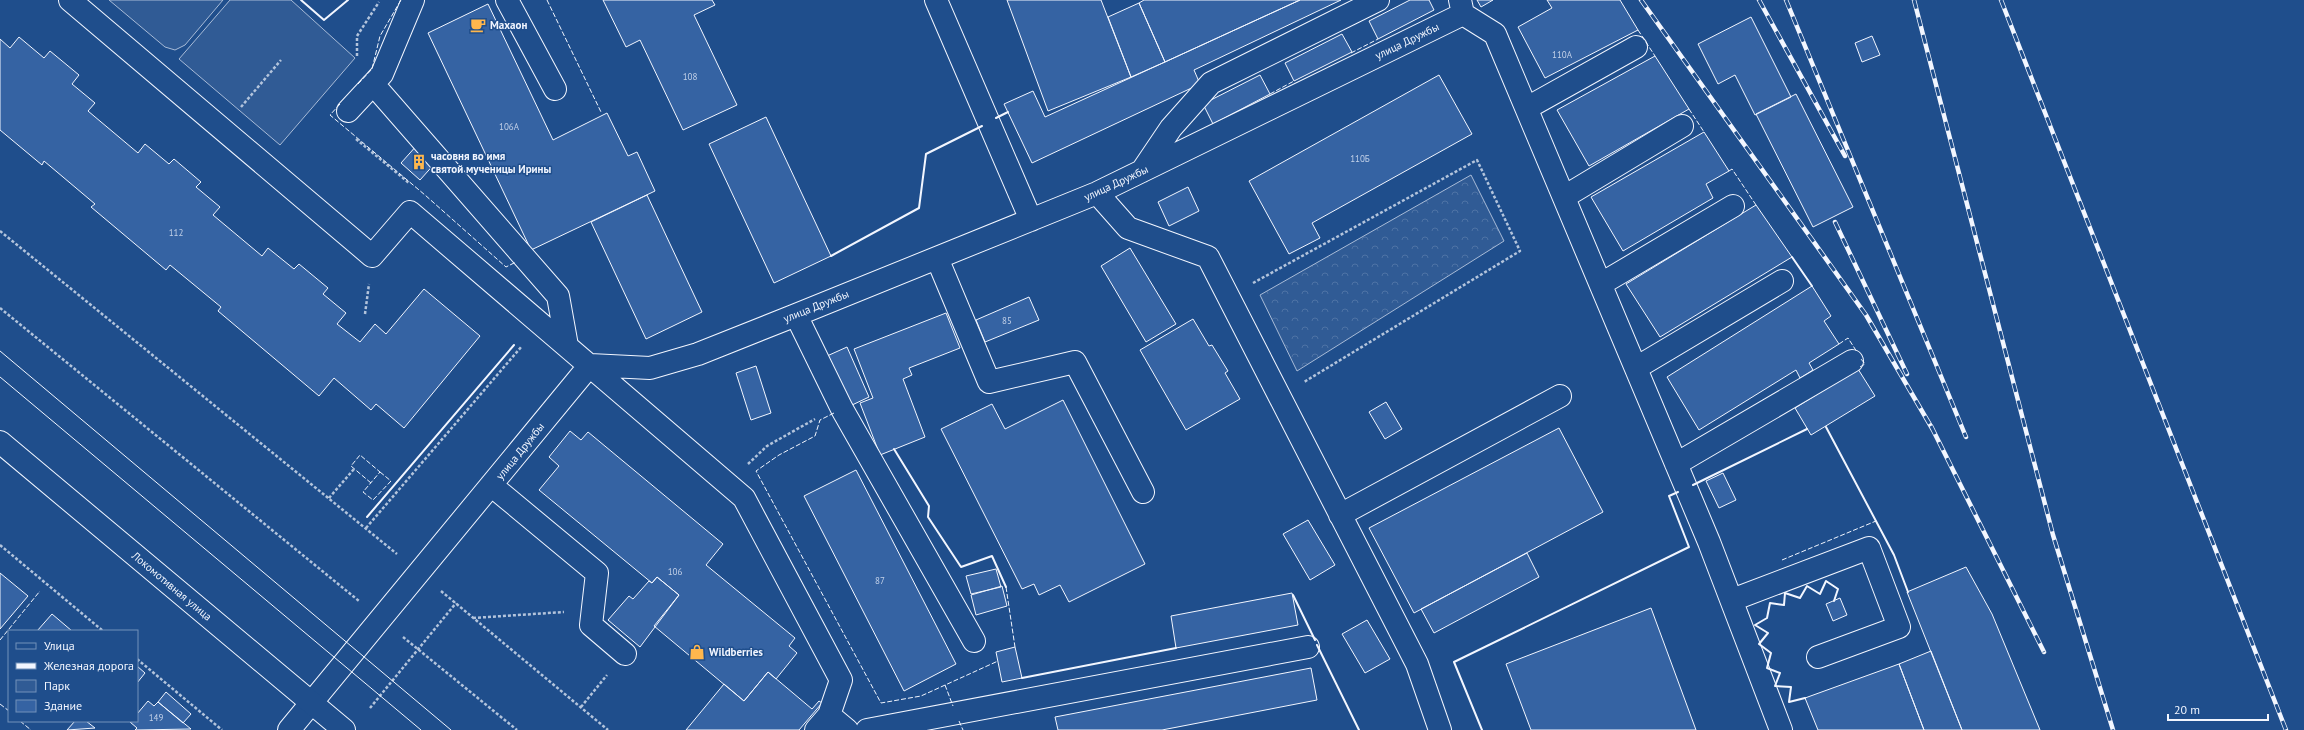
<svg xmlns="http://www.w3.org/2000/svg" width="2304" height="730" font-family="'PT Sans',sans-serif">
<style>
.green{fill:#305b95;stroke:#a8bbd7}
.forest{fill:url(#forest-crowns);stroke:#a8bbd7}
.building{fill:#3563a3;stroke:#f2f6ff}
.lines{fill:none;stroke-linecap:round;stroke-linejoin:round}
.minor-casing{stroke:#f2f6ff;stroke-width:24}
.major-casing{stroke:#f2f6ff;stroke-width:24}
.path{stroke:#b3c4dc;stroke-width:2.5;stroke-dasharray:3 2;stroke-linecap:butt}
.minor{stroke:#1f4e8c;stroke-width:22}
.major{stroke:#1f4e8c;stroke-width:22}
.tram{stroke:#f2f6ff;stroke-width:1}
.rail-casing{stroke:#f2f6ff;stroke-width:4.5}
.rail{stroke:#1f4e8c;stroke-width:3;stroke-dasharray:9;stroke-linecap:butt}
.fence{stroke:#f2f6ff;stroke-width:1;stroke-dasharray:5 2;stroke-linecap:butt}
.wall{stroke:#f2f6ff;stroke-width:2}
.labels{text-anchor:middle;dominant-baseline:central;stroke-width:3;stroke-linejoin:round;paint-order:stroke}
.number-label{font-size:9px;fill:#c3d1e8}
.poi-label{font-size:11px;font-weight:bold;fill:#f2f6ff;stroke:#1f4e8c;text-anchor:start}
.street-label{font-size:11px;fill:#f2f6ff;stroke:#1f4e8c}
</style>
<defs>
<pattern id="forest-crowns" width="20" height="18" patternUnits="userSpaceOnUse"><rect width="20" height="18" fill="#305b95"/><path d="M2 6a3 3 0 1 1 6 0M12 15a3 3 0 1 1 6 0" fill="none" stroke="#4e73a5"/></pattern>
</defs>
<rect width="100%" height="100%" fill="#1f4e8c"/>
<path class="green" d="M109 0H223L185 45 175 50 165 47Z
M230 0H291L355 58 280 145 179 59Z"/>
<path class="forest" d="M1471 175 1504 241 1297 371 1260 295Z"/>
<path class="building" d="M603 0H712L715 5 694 15 737 105 683 130 640 40 626 47Z
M1007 0H1101L1131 77 1048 111Z
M1144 0H1300L1165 62 1139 3Z
M1300 0H1341L1194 70 1200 84 1032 163 1004 104 1033 91 1045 117Z
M1410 0H1429L1434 10 1378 39 1369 21Z
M1477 0H1493L1481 7Z
M1547 0H1620L1638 30 1545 78 1518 27 1552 8Z
M1139 3 1165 62 1131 77 1108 17Z
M488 4 553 140 607 113 628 156 637 152 655 191 531 250 428 33Z
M1751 17 1791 97 1755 115 1735 75 1718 84 1698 44Z
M1342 34 1352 52 1294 81 1285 63Z
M1872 36 1880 55 1862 62 1855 43Z
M19 37 44 58 50 51 79 75 72 84 95 103 88 111 138 153 145 144 169 164 174 159 201 182 196 187 220 207 213 215 262 256 268 248 294 269 299 264 328 288 323 294 346 313 337 324 360 342 375 324 386 334 424 289 480 336 404 428 376 404 371 410 334 378 319 396 218 311 221 307 170 265 166 270 91 207 95 204 44 161 42 165 0 130V39L10 48Z
M1655 56 1689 109 1589 166 1557 110Z
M1260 75 1270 94 1213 124 1203 104Z
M1439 75 1472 134 1312 223 1320 238 1289 254 1249 181Z
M1796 94 1853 207 1813 227 1756 114Z
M766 117 831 256 774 283 709 144Z
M1704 132 1729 171 1706 184 1713 198 1623 251 1591 197Z
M418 144 437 161 420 180 401 163Z
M1188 187 1199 211 1169 226 1158 202Z
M647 195 702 312 646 339 591 222Z
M1756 205 1792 257 1660 337 1626 284Z
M1130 248 1176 324 1146 342 1101 266Z
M1812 286 1831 316 1824 321 1839 344 1809 363 1813 370 1800 378 1796 370 1699 430 1667 377Z
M1029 297 1039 320 985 342 976 320Z
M946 313 960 348 909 368 912 375 903 379 925 437 880 455 860 403 873 398 854 349Z
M1193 319 1209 346 1212 345 1228 371 1225 373 1240 399 1186 430 1140 350Z
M847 347 869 397 850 406 827 356Z
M756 366 771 413 751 420 736 373Z
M1858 369 1875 396 1811 435 1795 408Z
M1063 400 1145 564 1069 602 1060 585 1039 595 1034 584 1022 589 941 429 992 404 1005 429Z
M1386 402 1402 429 1385 439 1369 412Z
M1559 428 1603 512 1414 613 1369 528Z
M570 431 581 440 588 432 723 544 706 565 795 638 789 646 797 653 776 679 768 672 744 701 654 626 679 595 657 577 652 583 539 490 559 466 549 457Z
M856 470 956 664 904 691 804 496Z
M1723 473 1736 500 1719 508 1706 481Z
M1308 520 1335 565 1310 580 1283 534Z
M1527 553 1539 577 1434 633 1421 609Z
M1966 567 1992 614 2040 730H1962L1907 592Z
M996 569 1001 587 971 594 966 576Z
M0 573 28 596 0 629Z
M657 577 679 595 640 647 608 620 629 596 633 599 649 581 652 583Z
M1002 586 1007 606 976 615 971 595Z
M1292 593 1298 625 1176 648 1171 616Z
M1840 598 1847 615 1833 621 1826 604Z
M1651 608 1696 730H1531L1506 664Z
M52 614 72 631H37Z
M1367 620 1390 659 1365 673 1342 634Z
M1015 647 1022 678 1002 682 996 652Z
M1931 651 1962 730H1924L1899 664Z
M1899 664 1924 730H1818L1805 698Z
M137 666 145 673 137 683Z
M1311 668 1317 700 1162 730H1058L1055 717Z
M768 672 812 709 819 701 822 703 799 730H686L724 684 744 701Z
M166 692 191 714 183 723 158 702Z
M148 701 154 706 158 702 191 729 135 730 137 728 130 722 137 721V714Z
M75 721H86L95 728 67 730Z"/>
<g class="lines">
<defs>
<path id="minor" d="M70 0 372 256 410 212 744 498 841 680 829 715 816 730
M413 0 382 74 373 84 558 296 567 346
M507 0 555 89
M936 0 1031 220
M1460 0 1463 14 1495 34 1709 542 1781 730
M1527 108 1636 47
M348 111 373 84
M1142 171 1171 128 1211 83 1378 0
M1097 193 1128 228 1208 257 1417 664 1440 730
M1564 197 1682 126
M937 258 989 382 1075 362 1143 492
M1601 284 1733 206
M796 315 842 409 974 641
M1636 368 1782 281
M1676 464 1852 361
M491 485 597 573 591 625 625 654
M1340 515 1560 396
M1732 600 1869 548 1899 627 1818 657
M829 715 847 730
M289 730 590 365 650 368 698 354 796 315 1097 193 1463 14
M867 730 1308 647"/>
<path id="major" d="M0 442 344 730"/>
</defs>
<use href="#minor" class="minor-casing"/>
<use href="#major" class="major-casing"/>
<path class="path" d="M357 56V36L379 2
M241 107 281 60
M356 139 409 183
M0 231 397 554
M1253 283 1477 160 1520 251 1304 382
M0 308 359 601
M365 314 369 284
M748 464 767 446 815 419
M329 498 354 469
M366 528 522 346
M0 545 103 631
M441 591 608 730
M473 618 564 612
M403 637 517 730
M137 659 222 730
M581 707 607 675
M370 708 456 603"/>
<use href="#minor" class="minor"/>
<use href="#major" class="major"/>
<path class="tram" d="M0 351 451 730
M0 377 421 730"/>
<defs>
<path id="rail" d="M1641 0 1866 315 1933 430
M1759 0 1845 156
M1786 0 1966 437
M1914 0 2053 535 2113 730
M2001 0 2286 730
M1835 222 1907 374
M1931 426 2044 652"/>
</defs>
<use href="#rail" class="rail-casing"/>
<use href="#rail" class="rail"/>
<path class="fence" d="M547 0 601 112
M1638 30 1655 56
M1351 53 1378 39
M358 84 372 69 380 36 401 0
M1270 94 1294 81
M340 104 330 115 425 195 506 267 516 262
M1689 109 1704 132
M1729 171 1732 169 1756 205
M1839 344 1848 338 1857 352
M1860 367 1865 364 1861 359
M834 413 820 420 815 436 779 455 756 471 881 703 921 696 998 661
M380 472 391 481 373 500 363 492Z
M371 483 351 466 360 455 380 472
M1782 560 1876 521
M1006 587 1015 647
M0 640 40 591
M945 685 953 706
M0 704 9 711
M20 721 31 730
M959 721 963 730"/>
<path class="wall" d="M301 0 324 20 348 0
M996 118 1008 112
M831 256 919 208 926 154 982 126
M1792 257 1812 286
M1826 427 1894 555 1908 592
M894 449 929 506 928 517 961 567 992 556 1006 587
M1693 485 1807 429
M367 517 514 345
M1293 595 1315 640
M1317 645 1359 730
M1022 678 1176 648
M1805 698 1789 702 1791 687 1775 686 1780 673 1767 668 1771 653 1759 644 1768 633 1755 625 1767 618 1770 603 1784 605 1785 593 1800 598 1807 586 1820 594 1826 581 1838 589 1834 601
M1482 730 1454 662 1689 547 1669 496 1678 492"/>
</g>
<defs>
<symbol id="cafe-bare" viewBox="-9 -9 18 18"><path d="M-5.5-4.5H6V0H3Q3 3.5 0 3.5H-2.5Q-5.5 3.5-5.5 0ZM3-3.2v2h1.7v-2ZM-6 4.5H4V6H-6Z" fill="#ffb74d" stroke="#1f4e8c" stroke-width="2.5" paint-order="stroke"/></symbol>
<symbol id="building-bare" viewBox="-9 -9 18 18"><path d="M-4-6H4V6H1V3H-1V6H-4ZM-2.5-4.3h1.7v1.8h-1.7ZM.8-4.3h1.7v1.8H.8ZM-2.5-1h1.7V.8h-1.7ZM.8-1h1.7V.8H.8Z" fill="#ffb74d" stroke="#1f4e8c" stroke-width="2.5" paint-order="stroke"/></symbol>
<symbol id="shop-bare" viewBox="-9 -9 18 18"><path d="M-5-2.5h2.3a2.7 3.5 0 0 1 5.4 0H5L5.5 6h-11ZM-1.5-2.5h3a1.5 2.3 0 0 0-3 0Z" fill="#ffb74d" stroke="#1f4e8c" stroke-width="2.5" paint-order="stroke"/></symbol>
</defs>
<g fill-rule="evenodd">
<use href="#cafe-bare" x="467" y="14" width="22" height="22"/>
<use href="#building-bare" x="408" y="151" width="22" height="22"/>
<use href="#shop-bare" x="686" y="641" width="22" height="22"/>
</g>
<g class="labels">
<g class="number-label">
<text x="1562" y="54">110А</text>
<text x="690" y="76">108</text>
<text x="509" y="126">106А</text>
<text x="1360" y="158">110Б</text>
<text x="176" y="232">112</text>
<text x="1007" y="320">85</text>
<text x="675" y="571">106</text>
<text x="880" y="580">87</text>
<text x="156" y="717">149</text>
</g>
<g class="poi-label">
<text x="490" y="25">Махаон</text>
<text x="431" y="156">часовня во имя<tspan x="431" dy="13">святой мученицы Ирины</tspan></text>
<text x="709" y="652">Wildberries</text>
</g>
<g class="street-label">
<text transform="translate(1407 41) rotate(-26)">улица Дружбы</text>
<text transform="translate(1116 183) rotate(-25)">улица Дружбы</text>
<text transform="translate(816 306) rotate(-22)">улица Дружбы</text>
<text transform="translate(520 451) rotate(-51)">улица Дружбы</text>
<text transform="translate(172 586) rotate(40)">Локомотивная улица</text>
</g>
</g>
<rect x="8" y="630" width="130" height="92" fill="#1f4e8c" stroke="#7391ba"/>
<rect x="16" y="643" width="20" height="6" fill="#1f4e8c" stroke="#7391ba"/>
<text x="44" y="650" font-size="12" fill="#f2f6ff">Улица</text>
<rect x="16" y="663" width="20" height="6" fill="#f2f6ff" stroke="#7391ba"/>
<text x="44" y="670" font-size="12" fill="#f2f6ff">Железная дорога</text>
<rect x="16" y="680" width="20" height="12" fill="#305b95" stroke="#7391ba"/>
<text x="44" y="690" font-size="12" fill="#f2f6ff">Парк</text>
<rect x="16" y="700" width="20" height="12" fill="#3563a3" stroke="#7391ba"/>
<text x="44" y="710" font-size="12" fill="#f2f6ff">Здание</text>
<path d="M2168 714v6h100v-6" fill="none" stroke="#f2f6ff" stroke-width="2"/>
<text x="2174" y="714" font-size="12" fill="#f2f6ff" stroke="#1f4e8c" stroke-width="3" paint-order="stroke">20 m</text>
</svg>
